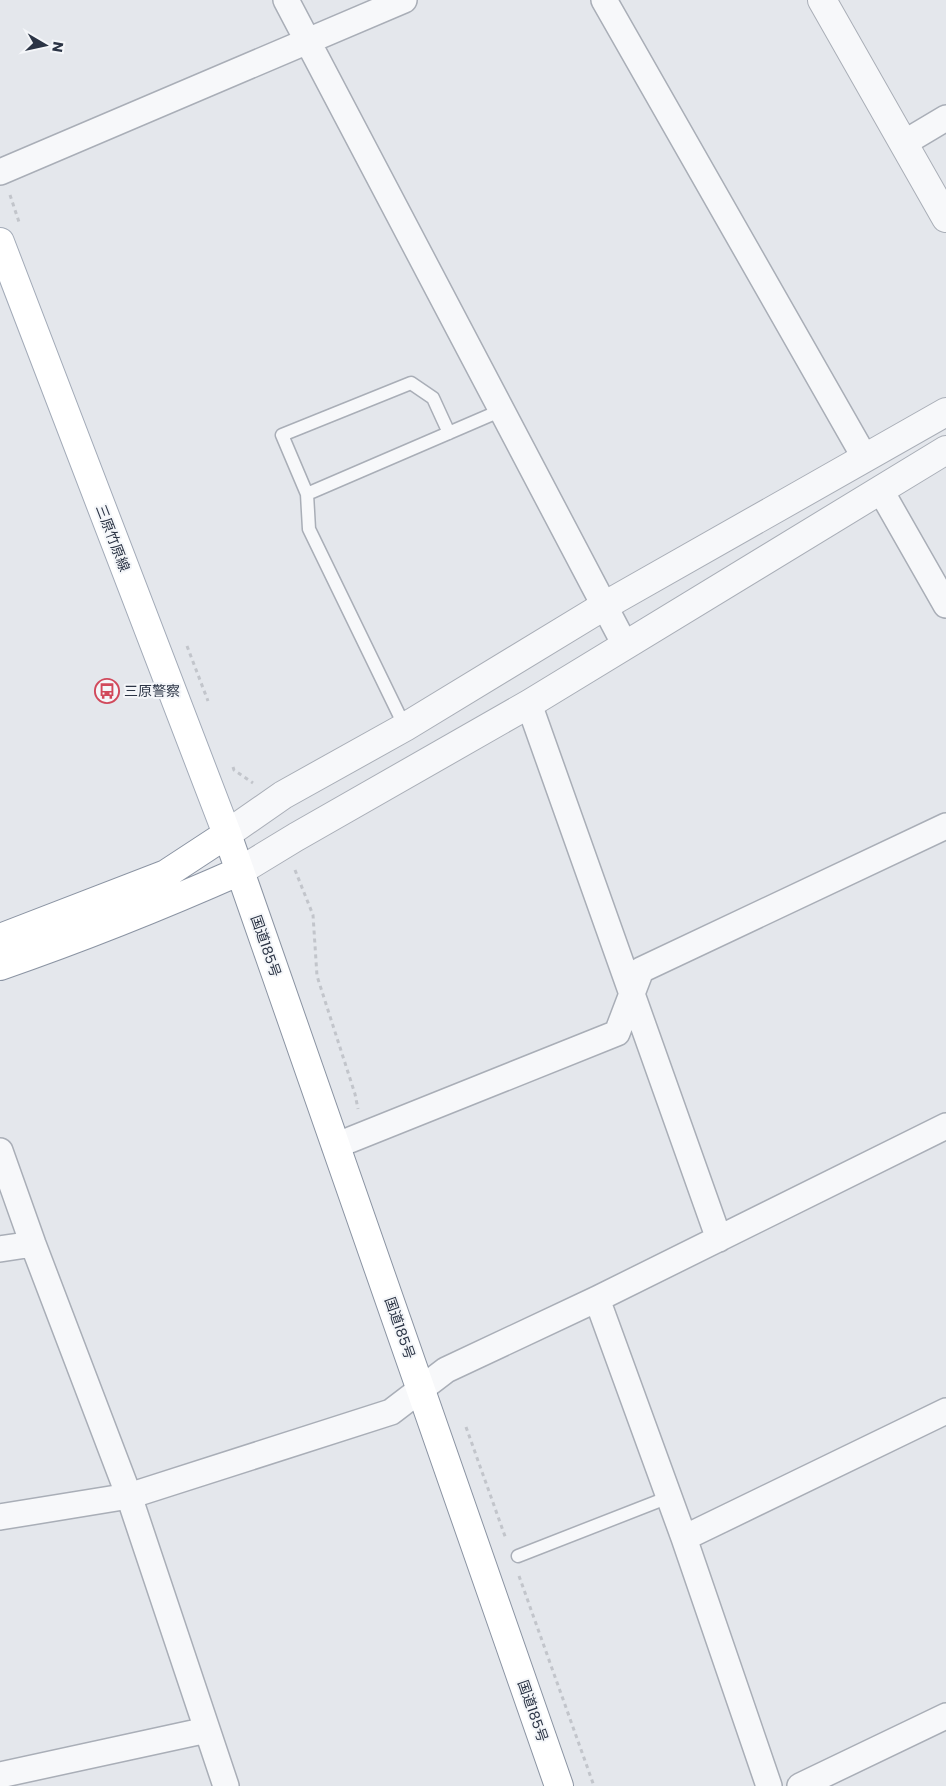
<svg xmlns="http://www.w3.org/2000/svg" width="946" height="1786" font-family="Poppins,'Noto Sans JP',sans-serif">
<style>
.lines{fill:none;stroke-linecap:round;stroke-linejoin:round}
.service-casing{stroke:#a9aeb7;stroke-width:15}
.minor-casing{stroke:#a9aeb7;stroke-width:28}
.tertiary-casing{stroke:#a9aeb7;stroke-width:30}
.primary-casing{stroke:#a3abb8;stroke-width:30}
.trunk-casing{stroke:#8b94a3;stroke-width:30}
.path{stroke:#c2c5cb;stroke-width:3;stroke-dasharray:4 4;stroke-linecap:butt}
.service{stroke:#f7f8fa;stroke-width:12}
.minor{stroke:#f7f8fa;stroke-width:25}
.tertiary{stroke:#f7f8fa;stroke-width:28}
.primary{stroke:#fff;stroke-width:28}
.trunk{stroke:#fff;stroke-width:28}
.labels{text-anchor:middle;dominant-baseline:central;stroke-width:4;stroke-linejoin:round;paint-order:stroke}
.street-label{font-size:14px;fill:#2b3445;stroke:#f4f6f9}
.poi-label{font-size:14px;fill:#2b3445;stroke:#f4f6f9;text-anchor:start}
</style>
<rect width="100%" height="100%" fill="#e4e7ec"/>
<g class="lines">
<defs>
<path id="service" d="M307 494 282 435 411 383 433 398 449 433
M405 727 309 529 307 494 502 410
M518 1556 669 1497"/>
<path id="minor" d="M286 0 625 645
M604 0 865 458
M904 143 946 118
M0 172 404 0
M881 491 946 605
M529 704 719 1239
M335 1146 617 1033 641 970 946 826
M0 1151 33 1244 129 1496 226 1786
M0 1249 33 1244
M597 1299 684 1538 769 1786
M0 1517 129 1496 391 1412 446 1370 597 1299 946 1126
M684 1538 946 1411
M0 1775 207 1730
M800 1786 946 1716"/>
<path id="tertiary" d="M822 0 946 218
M227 834 283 795 405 727 604 606 946 412
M240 871 296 837 529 704 946 450"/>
<path id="primary" d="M0 242 227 834"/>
<path id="trunk" d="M0 938 166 874 227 834 559 1786
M0 966C81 938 161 906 240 871"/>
</defs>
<use href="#service" class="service-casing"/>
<use href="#minor" class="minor-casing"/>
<use href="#tertiary" class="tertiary-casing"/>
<use href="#primary" class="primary-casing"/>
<use href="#trunk" class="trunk-casing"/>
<path class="path" d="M10 195 19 222
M187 646 208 701
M233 767 234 770 253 783
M295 870 313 915 317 976 355 1094 358 1109
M466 1427 506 1539
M519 1576 594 1786"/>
<use href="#service" class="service"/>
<use href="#minor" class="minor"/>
<use href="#tertiary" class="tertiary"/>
<use href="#primary" class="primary"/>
<use href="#trunk" class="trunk"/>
</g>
<defs>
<symbol id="bus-ring" viewBox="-11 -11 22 22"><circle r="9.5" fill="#f4f6f9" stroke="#d1495b" stroke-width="1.5"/><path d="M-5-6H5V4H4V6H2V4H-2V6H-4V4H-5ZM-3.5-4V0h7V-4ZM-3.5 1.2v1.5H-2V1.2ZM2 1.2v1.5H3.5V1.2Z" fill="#d1495b"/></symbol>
</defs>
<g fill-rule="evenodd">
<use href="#bus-ring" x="93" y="677" width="28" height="28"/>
</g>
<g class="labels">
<g class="street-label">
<text transform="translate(113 538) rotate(69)">三原竹原線</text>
<text transform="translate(266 946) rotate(71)">国道185号</text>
<text transform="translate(400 1328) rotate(71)">国道185号</text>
<text transform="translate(533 1711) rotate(71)">国道185号</text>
</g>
<g class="poi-label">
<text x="124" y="691">三原警察</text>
</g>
</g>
<g transform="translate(45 45) rotate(99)" stroke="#f4f6f9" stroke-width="4" paint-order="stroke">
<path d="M0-4L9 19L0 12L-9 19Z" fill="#2b3445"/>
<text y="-8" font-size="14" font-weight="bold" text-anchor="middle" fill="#2b3445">N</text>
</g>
</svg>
